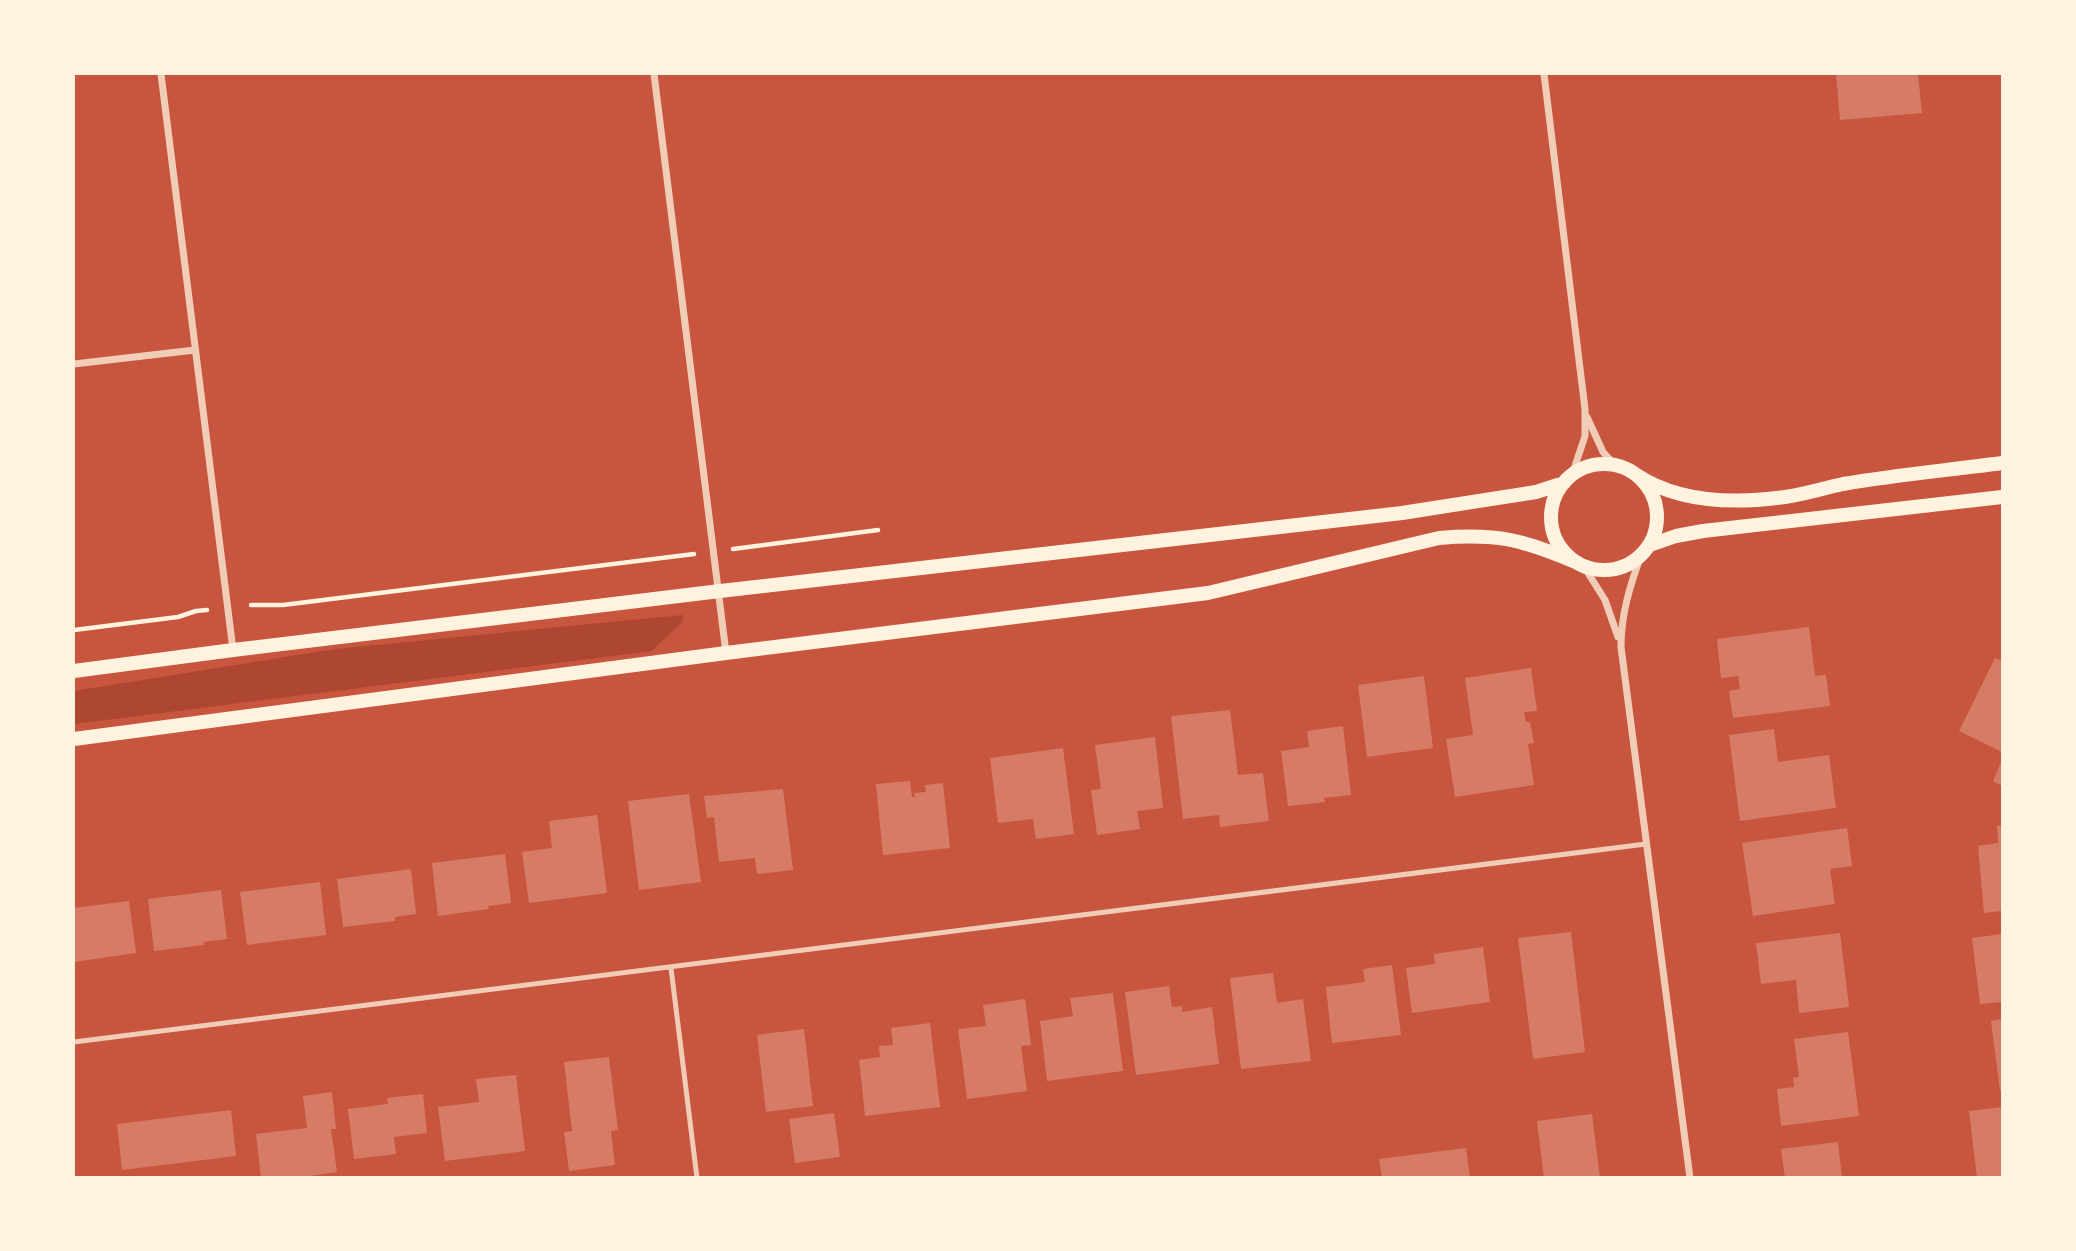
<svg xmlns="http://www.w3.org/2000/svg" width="2076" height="1251" font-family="'DejaVu Sans',sans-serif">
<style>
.green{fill:#ae4732}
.building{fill:#d67c66}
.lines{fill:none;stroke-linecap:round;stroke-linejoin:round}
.path{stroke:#fff3e0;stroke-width:4.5}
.service{stroke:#f1ccb7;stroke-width:5}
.minor{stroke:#f1ccb7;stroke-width:7}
.secondary{stroke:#fff3e0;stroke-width:14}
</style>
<rect width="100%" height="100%" fill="#c8553d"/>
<path class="green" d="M683 615 682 622 652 651 74 724V691L335 649Z"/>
<path class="building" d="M1836 74H1918L1922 113 1840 120Z
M1809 627 1815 676 1826 675 1830 706 1733 718 1729 691 1740 689 1738 676 1721 678 1717 639Z
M1995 658 2002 661V752L1959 731Z
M1531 668 1537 711 1524 712 1526 722H1530L1534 743 1528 744 1534 785 1455 797 1446 739 1473 735 1465 678Z
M1424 676 1433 748 1367 757 1358 685Z
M1230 710 1238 775 1263 773 1269 821 1220 827 1219 815 1183 819 1171 716Z
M1343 726 1351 795 1324 798 1325 802 1288 806 1281 751 1309 747 1307 731Z
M1774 729 1778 762 1829 755 1836 808 1740 821 1729 735Z
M1155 737 1163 808 1137 811 1140 829 1097 835 1091 790 1101 789 1095 745Z
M1063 748 1074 834 1036 839 1033 819 998 823 990 758Z
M2002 760V786L1993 781Z
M910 781 912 797H915L914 793 926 792 925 785 943 783 950 848 883 855 876 784Z
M783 789 793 870 757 874 755 858 719 862 714 817 707 818 704 796Z
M689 794 701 882 639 890 628 801Z
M597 815 607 893 529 903 522 852 552 848 549 821Z
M2002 825V911L1984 913 1978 846 1998 843 1997 826Z
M1847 828 1852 866 1830 869 1835 904 1753 916 1742 843Z
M505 854 511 903 488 906 489 909 438 916 432 863Z
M411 869 416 914 395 917V921L343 927 337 879Z
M320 882 326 935 247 945 240 892Z
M221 890 227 939 203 942 204 945 154 951 148 899Z
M129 901 136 953 74 962V908Z
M1571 932 1585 1052 1533 1059 1518 938Z
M1840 933 1849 1007 1799 1013 1796 980 1761 984 1756 943Z
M2002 934V1002L1980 1004 1972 938Z
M1483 947 1490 1002 1412 1013 1406 968 1435 964 1434 954Z
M1392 965 1401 1035 1332 1043 1326 987 1365 982 1363 969Z
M1273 973 1277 1003 1303 999 1311 1061 1241 1069 1230 978Z
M1169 986 1172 1007 1182 1006V1012L1212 1007 1219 1064 1136 1075 1125 992Z
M1113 993 1123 1071 1047 1081 1040 1021 1073 1016 1070 998Z
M1025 999 1031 1045 1021 1046 1027 1091 967 1099 958 1029 986 1026 983 1005Z
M2002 1019V1090L2000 1091 1991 1021Z
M930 1023 940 1107 865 1116 859 1060 880 1057 879 1046 893 1045 891 1028Z
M804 1029 813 1106 766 1112 757 1035Z
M1848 1032 1859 1116 1781 1126 1777 1089 1794 1087 1793 1078 1799 1077 1794 1039Z
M609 1057 618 1130 611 1131 615 1165 569 1171 564 1132 572 1131 564 1062Z
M516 1075 525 1151 445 1161 438 1107 479 1102 476 1079Z
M332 1092 336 1129H331L337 1172 295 1178H261L256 1134 307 1128 303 1096Z
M423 1094 427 1133 394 1137 396 1154 354 1159 348 1109 388 1104 387 1098Z
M2002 1107V1176L1977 1178 1969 1111Z
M231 1110 236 1156 122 1170 117 1124Z
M834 1113 840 1157 795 1163 789 1119Z
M1592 1114 1600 1178H1544L1537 1121Z
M1838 1142 1842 1178H1785L1781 1149Z
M1466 1148 1470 1178H1382L1379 1159Z"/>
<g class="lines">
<path class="path" d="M733 549 878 530
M251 605H283L694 554
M74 630 178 617 196 611 207 610"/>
<path class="service" d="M671 968 697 1178
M74 1042 1646 844"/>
<path class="minor" d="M161 74 233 650
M654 74 726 653
M1544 74 1585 409V436L1572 475
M74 364 195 350
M1587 417 1603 452 1615 465
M1641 555C1630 586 1621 614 1621 647L1690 1178
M1583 565 1605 600 1618 637"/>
<path class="secondary" d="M1551 517a53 53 0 1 1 106 0a53 53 0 1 1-106 0Z
M1635 474C1678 503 1735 504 1785 497 1805 494 1824 488 1843 484 1896 475 1950 470 2002 463
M1650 545 1676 536 1703 531 2002 497
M74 671 233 650 720 591 1402 513 1536 492 1564 483
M74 739 726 653 1208 593 1439 538C1499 533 1523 540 1578 563"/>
</g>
<rect width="2076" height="1251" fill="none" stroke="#fff3e0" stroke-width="150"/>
</svg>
